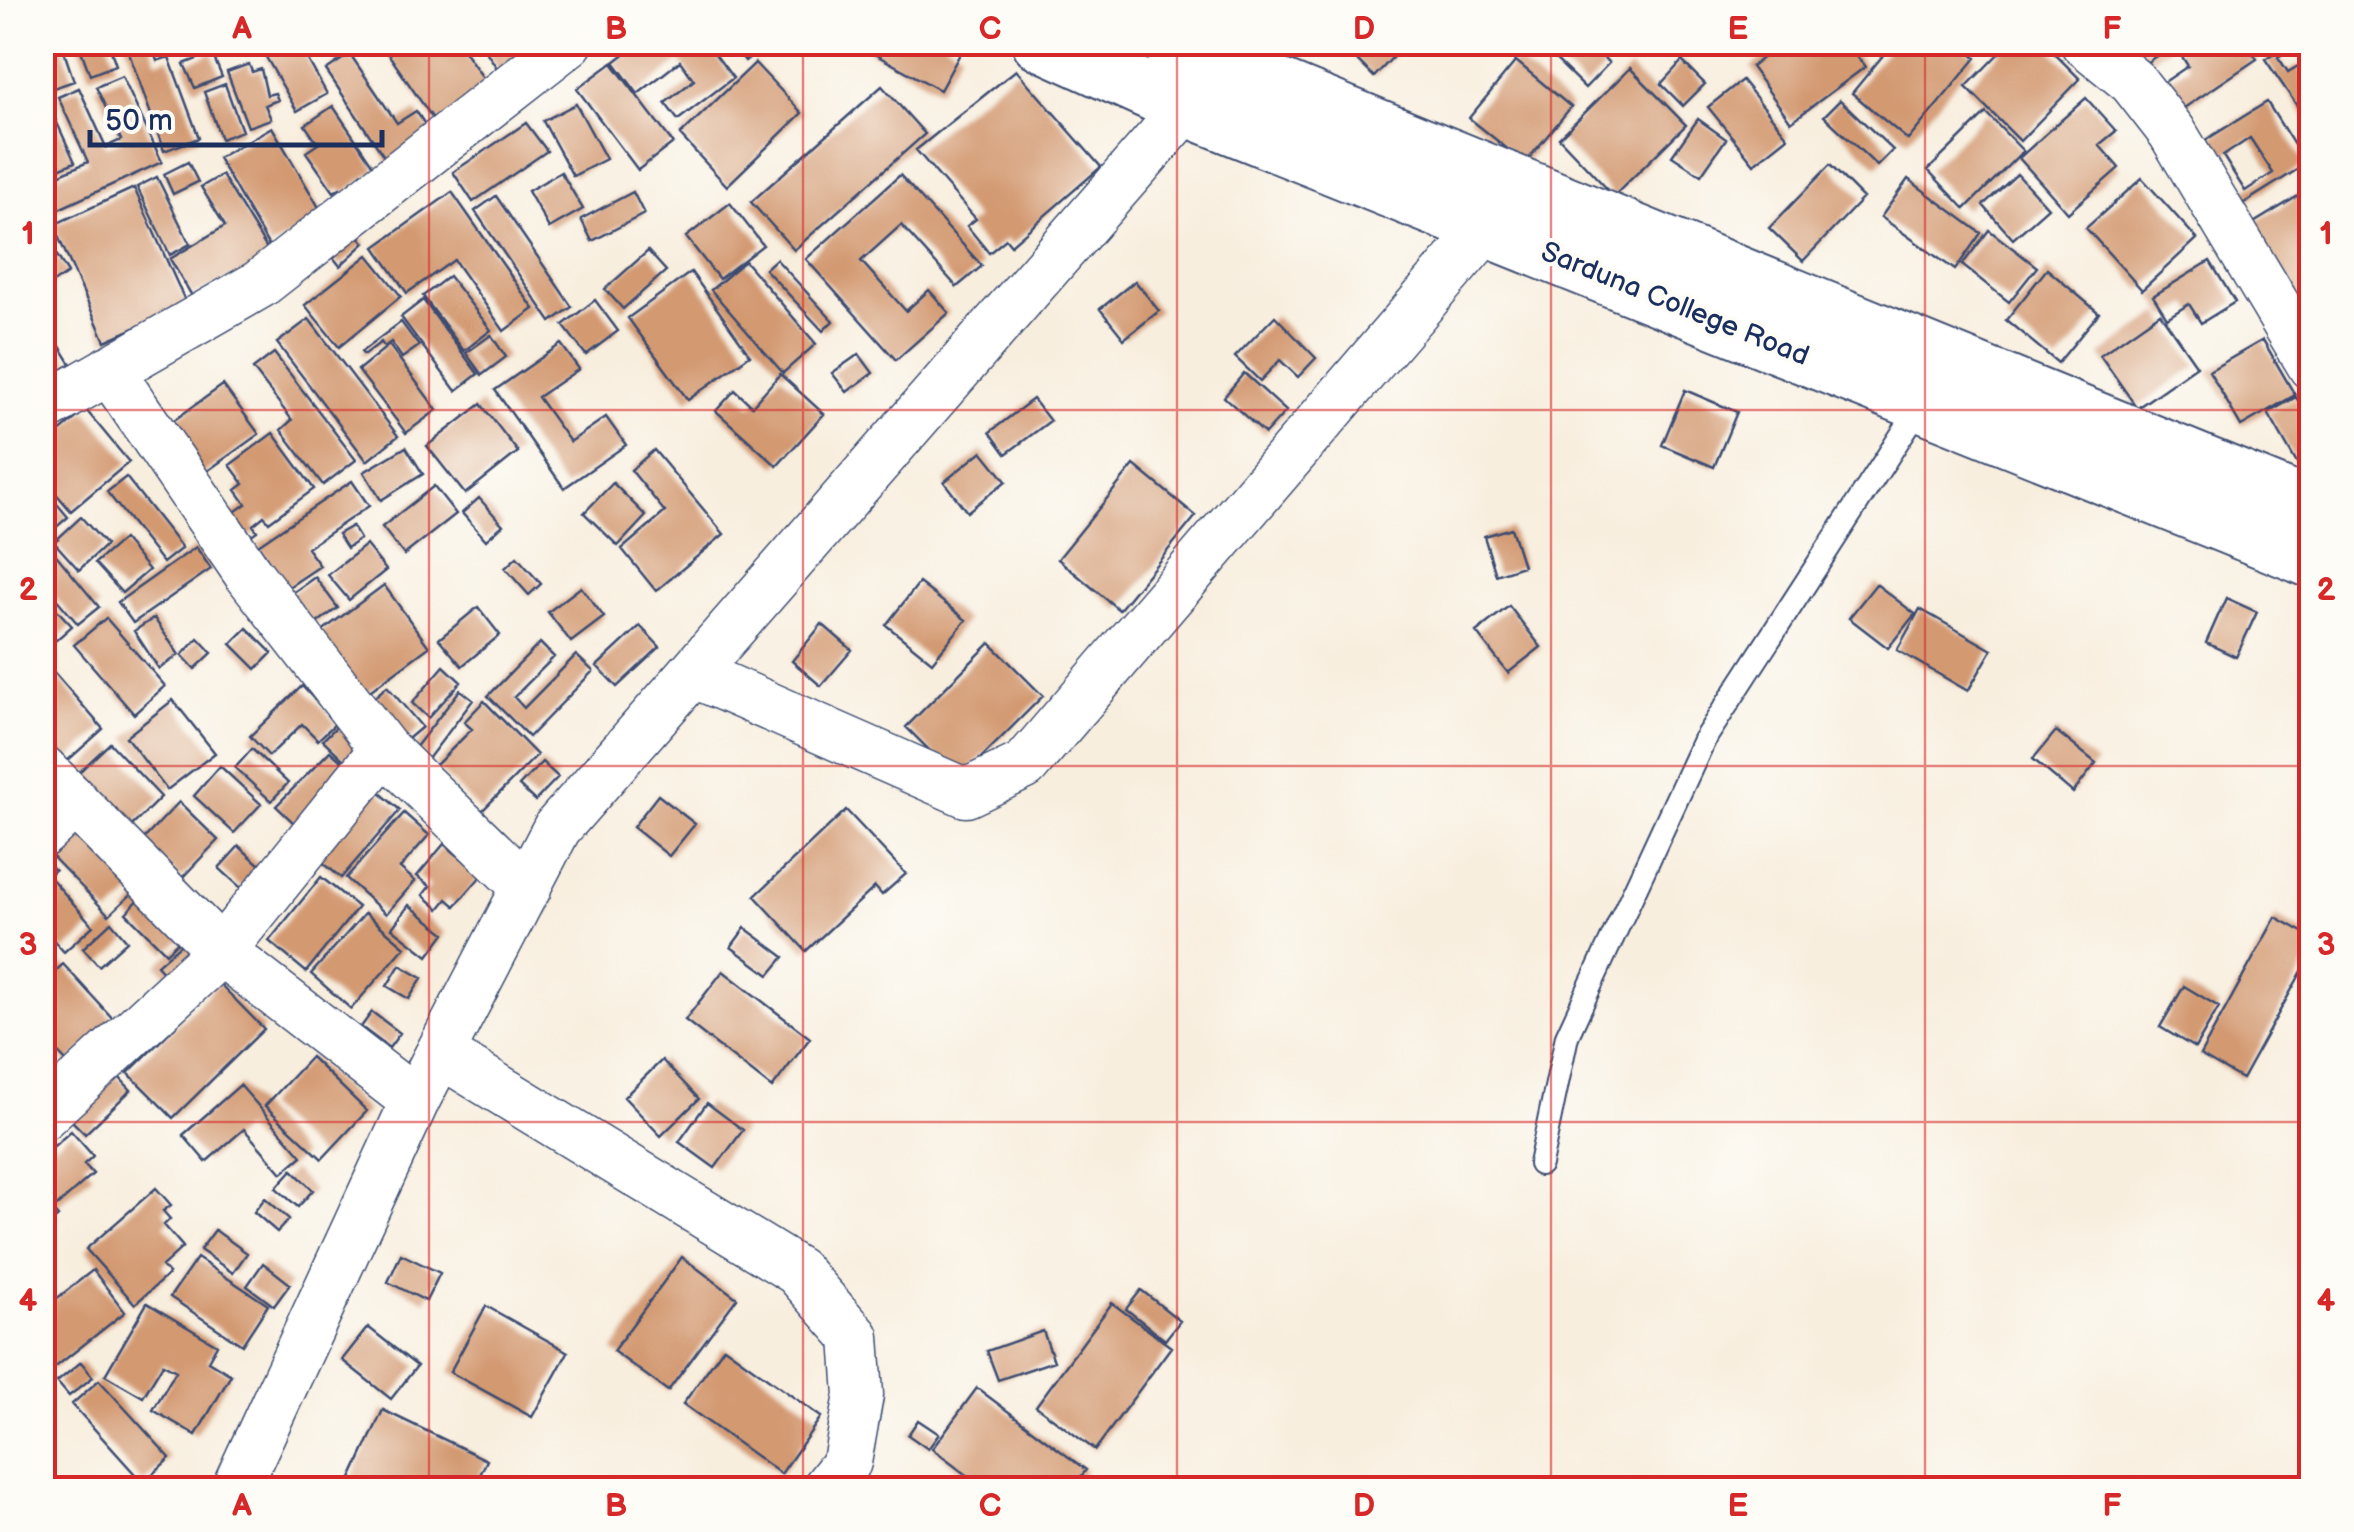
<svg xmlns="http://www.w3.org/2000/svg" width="2354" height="1532" font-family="'Balsamiq Sans',sans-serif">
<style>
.building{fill:#d39a72;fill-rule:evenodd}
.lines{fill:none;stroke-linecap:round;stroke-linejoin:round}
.service-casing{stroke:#3c4c71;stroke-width:26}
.minor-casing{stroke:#3c4c71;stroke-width:51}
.tertiary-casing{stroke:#3c4c71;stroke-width:59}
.service{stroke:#fff;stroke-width:22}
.minor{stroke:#fff;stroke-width:48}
.tertiary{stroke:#fff;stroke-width:55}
.grid{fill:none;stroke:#d62828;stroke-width:2.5;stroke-opacity:0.55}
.labels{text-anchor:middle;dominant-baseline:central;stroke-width:8;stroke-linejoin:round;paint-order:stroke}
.street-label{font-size:28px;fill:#1b2f5e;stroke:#fdfcf7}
.neatline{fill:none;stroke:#d62828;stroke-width:4}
.grid-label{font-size:32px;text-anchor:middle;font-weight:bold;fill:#d62828}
</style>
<rect width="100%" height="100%" fill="#fdfcf7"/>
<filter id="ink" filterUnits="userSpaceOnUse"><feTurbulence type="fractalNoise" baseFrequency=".01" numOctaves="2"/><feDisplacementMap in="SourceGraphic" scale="20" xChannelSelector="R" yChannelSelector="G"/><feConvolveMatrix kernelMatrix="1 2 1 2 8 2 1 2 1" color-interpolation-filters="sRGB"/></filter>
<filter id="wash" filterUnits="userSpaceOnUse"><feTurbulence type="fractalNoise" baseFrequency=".0048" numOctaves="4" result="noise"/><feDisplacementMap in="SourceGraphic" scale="40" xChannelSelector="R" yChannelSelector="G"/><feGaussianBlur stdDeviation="2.25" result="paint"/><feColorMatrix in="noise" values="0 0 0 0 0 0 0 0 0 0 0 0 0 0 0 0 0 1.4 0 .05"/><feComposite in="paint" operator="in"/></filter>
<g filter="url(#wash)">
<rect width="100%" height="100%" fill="#f8eede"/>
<g id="blocks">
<path class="building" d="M78 42H108L116 65 90 75Z
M125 42H150L157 61 169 57 199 138 164 151Z
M293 42H298L327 94 297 111 266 57Z
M304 42H334L312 55Z
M380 42H458L495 95 442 132Z
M480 42H543L506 82Z
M640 42H706L733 78 678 120 665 103 694 80 680 61 638 94 614 62Z
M731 42H758L762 48 745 61Z
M871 42H944L961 52 940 90 867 50Z
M1339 42H1407L1374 77Z
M1486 42H1513L1501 56Z
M1538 42H1588L1609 63 1585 88Z
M1783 42H1846L1865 67 1791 122 1751 67Z
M1894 42H1958L1976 58 1908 140 1852 93Z
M2010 42H2043L2080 79 2020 141 1966 87Z
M2137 42H2246L2257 59 2178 112 2160 85 2188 66 2174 44 2146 63 2152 80 2130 47Z
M2251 42H2275L2259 53Z
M2290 42H2301L2278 57 2288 72 2298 66 2312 87 2308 122 2265 59Z
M61 43 74 81 42 92V49Z
M212 53 222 77 195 88 184 64Z
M350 54 397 123 416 111 434 138 391 167 326 70Z
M1516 61 1571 107 1525 163 1469 118Z
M1682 61 1705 84 1683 106 1661 84Z
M612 63 673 143 638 170 577 89Z
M755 63 802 113 727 186 680 135Z
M249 64 252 72 261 69 267 95 275 93 278 100 265 105 271 119 248 127 227 72Z
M1630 68 1686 125 1614 196 1559 138Z
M1016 70 1101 167 1011 245 1006 239 989 253 967 226 976 219 916 150Z
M122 76 162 162 48 214 42 202V182L88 162 58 97 79 88 106 147 121 140 96 87Z
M1742 80 1788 137 1754 164 1708 107Z
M225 84 242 131 221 139 204 92Z
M882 86 925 134 794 250 751 202Z
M2086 98 2116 131 2099 145 2119 168 2068 213 2019 158Z
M1840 100 1893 150 1877 166 1824 116Z
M47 101 75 162 42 176V103Z
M2267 102 2306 164 2236 208 2196 146ZM2250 138 2273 173 2245 191 2223 156Z
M576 104 606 159 573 176 543 121Z
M333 106 376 170 343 193 340 188 334 192 306 152 318 144 305 125Z
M1986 113 2023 151 1965 209 1928 170Z
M1698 119 1726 139 1701 175 1672 156Z
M526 123 547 151 473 202 453 172Z
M272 127 324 216 270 248 218 158Z
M2312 138V161L2301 145Z
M188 162 198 182 173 194 164 174Z
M1830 165 1863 198 1803 261 1769 228Z
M561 172 583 209 549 228 528 191Z
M2017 174 2048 208 2013 239 1983 205Z
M222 175 275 262 192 296 170 259 225 226 201 187Z
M900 175 982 266 957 287 901 225 861 261 906 311 929 290 949 313 896 360 806 259Z
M157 177 190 244 170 255 137 187Z
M2142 178 2197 239 2142 290 2086 228Z
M1908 179 1981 233 1955 270 1881 217Z
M134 188 187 305 105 341 53 225Z
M2308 190 2312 292 2292 304 2247 227Z
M452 192 534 309 504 331 454 260 407 293 375 247Z
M633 192 644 214 592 241 581 219Z
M496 196 572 307 551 322 475 211Z
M730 203 763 245 719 279 686 237Z
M1989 230 2037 267 2009 302 1962 265Z
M357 234 365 243 340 266 333 257Z
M46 238 68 273 44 289 42 240Z
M648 251 666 271 623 309 605 289Z
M368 255 401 296 339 347 305 305Z
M776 259 833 321 823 331 765 269Z
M745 261 816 344 783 373 711 290Z
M2210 261 2235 302 2201 323 2189 304 2167 318 2153 296Z
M2047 269 2099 313 2058 363 2006 320Z
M691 272 750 355 688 400 628 318Z
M449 276 491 330 464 351 423 296Z
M1135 281 1159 311 1124 339 1100 309Z
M423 300 478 374 456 391 401 317Z
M595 300 618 331 586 355 563 325Z
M2160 313 2197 366 2137 408 2100 355Z
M1275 316 1316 358 1298 377 1280 360 1260 381 1235 357Z
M42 317 71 364 42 381Z
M309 319 398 436 367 461 277 343Z
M401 322 419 346 402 358 391 342 384 347 381 342 364 355 361 352Z
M491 335 506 357 482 375 466 353Z
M2263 340 2295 395 2241 426 2209 371Z
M561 344 579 369 538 397 570 442 606 417 626 445 564 488 495 390Z
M389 345 437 410 406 433 358 370Z
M274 353 356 460 323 485 281 430 292 420 253 369Z
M859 354 873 373 847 392 832 373Z
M1244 373 1286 411 1265 434 1224 397Z
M780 374 824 414 777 466 716 411 735 390 752 406Z
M223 385 259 434 199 477 163 428Z
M1685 390 1737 412 1714 467 1662 445Z
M2296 397 2312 424V469L2303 474 2268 413Z
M1033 399 1050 421 1006 454 990 432Z
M481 404 518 452 465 494 427 446Z
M86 410 129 462 71 511 42 477V446Z
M273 433 314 489 269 522 264 516 253 525 257 531 243 541 226 518 246 504 236 490 244 484 230 465Z
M406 447 423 474 381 500 364 472Z
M654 450 724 534 656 591 622 549 665 512 631 470Z
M982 451 1006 481 967 512 944 482Z
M1134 465 1196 516 1119 610 1058 559Z
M126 477 182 548 163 563 107 492Z
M352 481 369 506 307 548 320 566 287 588 258 545Z
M613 483 646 516 618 546 584 513Z
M42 486 68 517 45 537 42 534Z
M434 486 456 514 404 555 382 527Z
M479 498 503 525 486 540 462 513Z
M81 517 106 545 79 570 54 542Z
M352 526 360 539 347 548 338 534Z
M1511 528 1523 566 1496 575 1484 536Z
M123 539 149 570 122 593 95 563Z
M48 545 99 607 78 624 42 582V550Z
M366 545 386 570 349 600 328 575Z
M196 547 211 569 133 623 118 602Z
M517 557 541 584 529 595 505 568Z
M315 577 338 608 311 627 288 596Z
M919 583 966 620 932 662 886 625Z
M1876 584 1915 614 1888 648 1849 618Z
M384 585 429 647 363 696 318 634Z
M581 587 604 617 571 642 548 612Z
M42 594 72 626 46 649 42 645Z
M2226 598 2257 612 2236 657 2206 643Z
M1509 606 1541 647 1508 673 1476 632Z
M478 607 500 635 462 666 439 639Z
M1920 609 1992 650 1968 691 1897 650Z
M106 618 165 686 134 714 74 645Z
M154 618 179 655 159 669 134 631Z
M822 624 852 650 821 686 792 661Z
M640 626 660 647 617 687 597 666Z
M247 628 272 653 256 669 231 644Z
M198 638 212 653 195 669 182 655Z
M540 643 554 657 514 697 524 708 576 655 593 671 529 737 488 696Z
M990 643 1043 696 959 780 906 727Z
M444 666 461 682 428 718 412 703Z
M52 670 103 729 65 763 42 737V678Z
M302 686 336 723 318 740 302 724 269 756 250 736Z
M387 686 422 727 403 743 368 703Z
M460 690 473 700 428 759 415 748Z
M173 700 215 753 167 790 126 737Z
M484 701 537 755 481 812 435 766 472 729 464 722Z
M338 725 365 751 350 766 323 740Z
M2056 731 2096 763 2073 793 2033 759Z
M110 743 161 797 130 828 78 773Z
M252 749 288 783 271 801 235 768Z
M330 751 349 768 295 824 276 806Z
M542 762 558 777 535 801 519 786Z
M220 766 261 804 234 833 194 796Z
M371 785 400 810 341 878 312 853Z
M658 795 695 824 669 856 633 827Z
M179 802 218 840 181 879 142 841Z
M846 810 906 874 882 895 875 887 806 951 755 896Z
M404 813 429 835 400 868 415 881 386 914 346 878Z
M72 820 137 889 109 915 44 848Z
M444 844 482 875 455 906 447 899 439 909 423 895 430 886 417 876Z
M239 846 261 866 241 888 219 868Z
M42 857 55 870 42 882Z
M50 877 93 926 64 952 42 927V884Z
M321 877 358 907 306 972 269 941Z
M145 893 186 934 166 953 126 913Z
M409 905 445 933 428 956 392 928Z
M365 913 405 947 351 1009 311 974Z
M2276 917 2312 937V953L2242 1079 2200 1055Z
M111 922 127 941 99 966 83 948Z
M745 928 784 957 769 975 731 947Z
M188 938 198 950 168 977 157 965Z
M63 964 114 1020 68 1063 42 1036V984Z
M400 965 422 978 409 999 387 986Z
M723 971 810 1038 772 1088 685 1020Z
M219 983 264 1029 173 1118 128 1073Z
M2184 986 2219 1007 2195 1048 2160 1027Z
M372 1012 400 1033 389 1048 361 1027Z
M42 1051 66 1077 42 1098Z
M311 1057 367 1111 322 1159 265 1106Z
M662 1060 699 1099 661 1136 624 1097Z
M117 1075 131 1090 85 1134 70 1119Z
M240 1085 302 1156 282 1173 244 1129 206 1162 183 1135Z
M707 1103 743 1130 715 1168 679 1142Z
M71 1131 93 1156 84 1164 93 1174 52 1210 58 1217 42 1231V1146L49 1140 54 1146Z
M292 1170 313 1190 298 1207 276 1188Z
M156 1188 171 1205 163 1211 170 1219 164 1225 183 1247 162 1266 169 1274 135 1304 86 1249Z
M265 1198 289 1219 277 1232 254 1212Z
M215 1230 247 1253 233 1273 200 1250Z
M401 1254 440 1273 426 1301 388 1282Z
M682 1257 737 1298 668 1391 613 1351Z
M197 1258 268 1305 242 1345 170 1297Z
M263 1263 290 1284 274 1306 247 1286Z
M93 1270 125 1312 53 1369 42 1355V1310Z
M1141 1290 1180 1321 1165 1340 1126 1309Z
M147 1303 217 1345 208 1361 231 1375 196 1435 153 1410 176 1371 163 1364 143 1397 105 1375Z
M1112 1303 1171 1347 1095 1450 1036 1406Z
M486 1306 568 1352 532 1417 450 1372Z
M368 1327 417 1366 391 1399 342 1360Z
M1043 1331 1054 1361 998 1380 987 1351Z
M724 1347 821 1417 781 1474 683 1404Z
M81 1362 93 1377 69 1396 57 1382Z
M99 1380 170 1458 143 1483 72 1404Z
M977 1388 1086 1470 1071 1490H986L932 1449Z
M383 1410 487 1460 473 1490H372L351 1479Z
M918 1420 939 1434 928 1449 908 1435Z"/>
</g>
</g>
<g filter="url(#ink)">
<use href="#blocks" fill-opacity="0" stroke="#3c4c71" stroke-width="2.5"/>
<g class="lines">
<defs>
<path id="service" d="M1540 1164 1567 1036 1704 740 1921 405"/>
<path id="minor" d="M2084 42 2133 82 2172 132 2312 366
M109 370 247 572 384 749 527 888
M42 409 260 284 569 42
M693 673 966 793 1025 765 1486 228
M42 769 221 951 415 1101
M42 833 75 802
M440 1053 797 1271 855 1337 859 1395 847 1462 825 1490
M42 1116 221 951 384 749
M235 1490 415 1101 557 828 1186 108"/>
<path id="tertiary" d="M1040 42 1186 108 2312 560
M1169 42 2312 508"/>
</defs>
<use href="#service" class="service-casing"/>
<use href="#minor" class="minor-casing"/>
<use href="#tertiary" class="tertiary-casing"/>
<use href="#service" class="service"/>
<use href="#minor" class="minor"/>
<use href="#tertiary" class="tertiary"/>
</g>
</g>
<path class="grid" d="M429 42V1490M803 42V1490M1177 42V1490M1551 42V1490M1925 42V1490M42 410H2312M42 766H2312M42 1122H2312"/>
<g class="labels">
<g class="street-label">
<text transform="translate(1675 304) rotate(22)">Sarduna College Road</text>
</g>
</g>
<rect width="2354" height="1532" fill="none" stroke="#fdfcf7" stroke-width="110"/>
<path d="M90 130v15h292v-15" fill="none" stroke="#1b2f5e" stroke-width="5"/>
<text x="105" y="130" font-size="30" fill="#1b2f5e" stroke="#fdfcf7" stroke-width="8" paint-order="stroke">50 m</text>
<rect x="55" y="55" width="2244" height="1422" class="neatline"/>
<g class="grid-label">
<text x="242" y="39">A</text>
<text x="616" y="39">B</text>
<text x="990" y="39">C</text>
<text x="1364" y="39">D</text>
<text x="1738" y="39">E</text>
<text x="2112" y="39">F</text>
<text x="28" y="244">1</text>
<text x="2326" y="244">1</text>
<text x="28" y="600">2</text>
<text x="2326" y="600">2</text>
<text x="28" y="955">3</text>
<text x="2326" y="955">3</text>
<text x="28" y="1311">4</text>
<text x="2326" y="1311">4</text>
<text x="242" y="1516">A</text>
<text x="616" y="1516">B</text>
<text x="990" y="1516">C</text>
<text x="1364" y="1516">D</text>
<text x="1738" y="1516">E</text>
<text x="2112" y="1516">F</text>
</g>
</svg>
